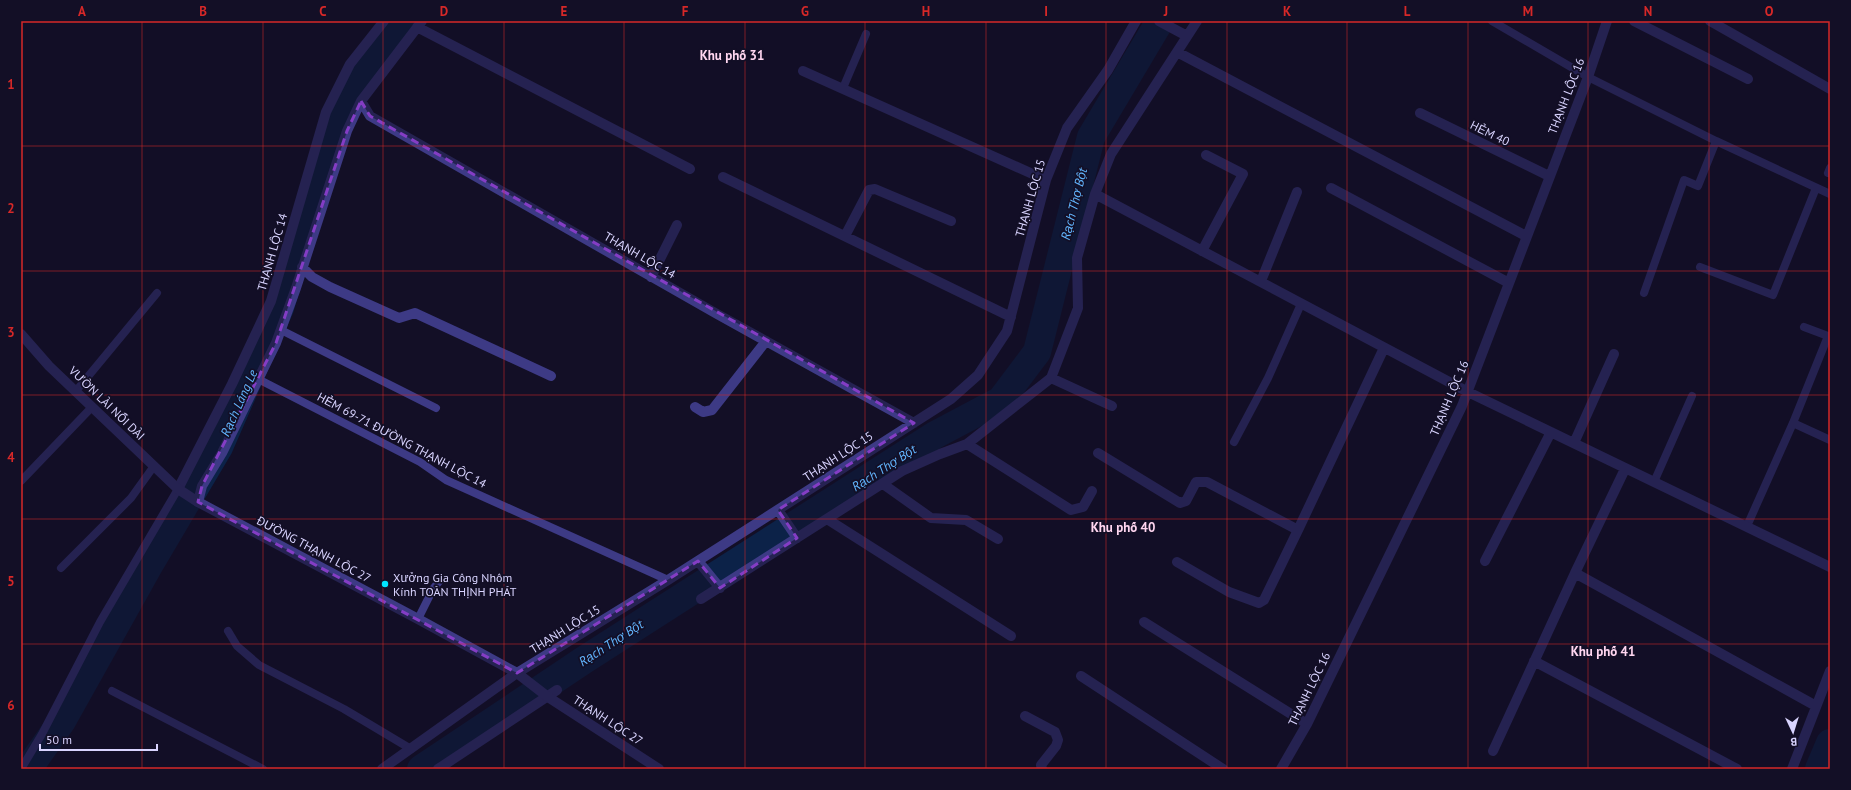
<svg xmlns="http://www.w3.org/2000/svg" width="1851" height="790" font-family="'PT Sans',sans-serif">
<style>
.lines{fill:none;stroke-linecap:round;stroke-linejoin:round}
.river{stroke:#0c2248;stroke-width:28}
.service{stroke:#3d3a85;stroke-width:8}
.minor{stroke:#3d3a85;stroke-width:10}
.tertiary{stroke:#3d3a85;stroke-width:10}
.marked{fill:none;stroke:#843dc5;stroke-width:3;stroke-dasharray:8 5;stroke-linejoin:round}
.grid{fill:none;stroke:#d62828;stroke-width:1;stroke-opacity:0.55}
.poi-dot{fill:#00e5ff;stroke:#130f26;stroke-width:1.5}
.labels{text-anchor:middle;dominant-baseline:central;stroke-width:3.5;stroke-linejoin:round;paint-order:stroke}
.street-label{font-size:12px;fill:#d9d4ff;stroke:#130f26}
.poi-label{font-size:12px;fill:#d9d4ff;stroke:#130f26;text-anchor:start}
.neighbourhood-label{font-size:13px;font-weight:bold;fill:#ffd6f0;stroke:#130f26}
.water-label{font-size:13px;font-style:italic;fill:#62b6ff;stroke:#130f26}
.neatline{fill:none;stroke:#d62828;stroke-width:1.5}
.grid-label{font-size:13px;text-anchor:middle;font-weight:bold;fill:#d62828}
</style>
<rect width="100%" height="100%" fill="#130f26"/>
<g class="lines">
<path class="river" d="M28 769 62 721 151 562 219 447 280 308 332 132 358 78 407 21
M421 769 584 660 935 435 1001 400 1037 352 1091 137 1160 21
M1819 769 1830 743"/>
<path class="service" d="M1492 21 1588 77 1716 141 1830 194
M843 88 866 34
M1828 173 1830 168
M1700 267 1773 295 1816 188
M1644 293 1684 180 1698 186 1716 141
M281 330 436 408
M258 379 420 462 446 480 668 580
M76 391 157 293
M1793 423 1830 440
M1234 442 1268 378 1301 304
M21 481 92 407
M1654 482 1692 396
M1747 526 1793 423 1828 336 1804 327
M61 568 131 498 154 466
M418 619 433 589 441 579
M228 631 237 646 259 665 344 709 411 749
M112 691 263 769
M21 769 42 734 100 622 178 489"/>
<path class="minor" d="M422 21 361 101 370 116 717 314 914 423
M1159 21 1187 36
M1634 21 1748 79
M1710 21 1830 89
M417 27 690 169
M1177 52 1526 236
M803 71 1046 180
M1420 113 1549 176
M723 177 1011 317
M1331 188 1509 283
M1095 194 1468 392 1830 567
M845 236 869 190 875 189 951 221
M1202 251 1243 174 1206 155
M302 267 312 277 330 287 399 318 415 313 551 376
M651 277 677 225
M1261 281 1297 192
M1051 378 1112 406
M695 407 703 412 712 410 766 341
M1574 443 1614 354
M967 444 1071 510 1083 507 1092 491
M1098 453 1180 503 1186 501 1196 482H1207L1298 530 1384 348
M883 484 931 518 966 520 998 539
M178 489 232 384 271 301 326 112 350 64 384 21
M198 502 202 486 222 453 276 343 296 288 347 131 361 101
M778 510 797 538
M827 519 1011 636
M698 561 720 588
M1485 561 1551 432
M1177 562 1229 592 1259 603 1264 600 1298 530
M1575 573 1625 469
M701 599 902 471 940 454 967 444 1051 378 1078 308 1077 258 1095 194 1111 154 1197 21
M1144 622 1307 724
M1534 661 1737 769
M1081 676 1223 769
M1025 716 1055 732 1058 740 1056 746 1041 765 1042 769
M1493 751 1575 573 1816 706
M382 769 517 673 668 580 951 399 978 375 1007 331 1046 180 1067 128 1108 70 1136 21
M438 769 557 690
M1281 769 1307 724 1462 406 1588 77 1607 21
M1792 769 1830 671"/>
<path class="tertiary" d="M21 334 49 366 178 489 198 502 418 619 517 673 548 697 659 769"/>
</g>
<path d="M0 0H1851V790H0ZM361 101 370 116 914 423 778 510 797 538 720 588 698 561 517 673 198 502 202 486 276 343 347 131Z" fill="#130f26" fill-opacity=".55" fill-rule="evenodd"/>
<path class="marked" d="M361 101 370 116 914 423 778 510 797 538 720 588 698 561 517 673 198 502 202 486 276 343 347 131Z"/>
<path class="grid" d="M142 21V769M263 21V769M383 21V769M504 21V769M624 21V769M745 21V769M865 21V769M986 21V769M1106 21V769M1227 21V769M1347 21V769M1468 21V769M1588 21V769M1709 21V769M21 146H1830M21 271H1830M21 395H1830M21 519H1830M21 644H1830"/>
<circle class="poi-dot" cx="385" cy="584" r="4"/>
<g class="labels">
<g class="street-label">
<text transform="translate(1566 96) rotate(-69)">THẠNH LỘC 16</text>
<text transform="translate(1490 133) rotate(26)">HẺM 40</text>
<text transform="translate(1030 198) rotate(-74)">THẠNH LỘC 15</text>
<text transform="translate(272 252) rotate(-74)">THẠNH LỘC 14</text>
<text transform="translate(640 255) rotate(30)">THẠNH LỘC 14</text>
<text transform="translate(1449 398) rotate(-67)">THẠNH LỘC 16</text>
<text transform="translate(107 403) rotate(44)">VƯỜN LÀI NỐI DÀI</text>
<text transform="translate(402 440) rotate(28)">HẺM 69-71 ĐƯỜNG THẠNH LỘC 14</text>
<text transform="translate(838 456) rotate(-33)">THẠNH LỘC 15</text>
<text transform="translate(314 549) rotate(28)">ĐƯỜNG THẠNH LỘC 27</text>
<text transform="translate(565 629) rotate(-32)">THẠNH LỘC 15</text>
<text transform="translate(1309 689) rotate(-64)">THẠNH LỘC 16</text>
<text transform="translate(608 720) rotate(33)">THẠNH LỘC 27</text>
</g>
<g class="poi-label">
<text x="393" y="577">Xưởng Gia Công Nhôm<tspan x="393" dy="14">Kính TOÀN THỊNH PHÁT</tspan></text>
</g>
<g class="neighbourhood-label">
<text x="732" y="55">Khu phố 31</text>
<text x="1123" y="527">Khu phố 40</text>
<text x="1603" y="651">Khu phố 41</text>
</g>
<g class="water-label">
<text transform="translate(1074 204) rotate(-76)">Rạch Thợ Bột</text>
<text transform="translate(239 403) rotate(-66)">Rạch Láng Le</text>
<text transform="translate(884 468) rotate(-33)">Rạch Thợ Bột</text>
<text transform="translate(611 643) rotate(-33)">Rạch Thợ Bột</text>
</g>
</g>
<rect width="1851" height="790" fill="none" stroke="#130f26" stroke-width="44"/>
<g transform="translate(1793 732) rotate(176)" stroke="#130f26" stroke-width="3" paint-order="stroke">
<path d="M0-3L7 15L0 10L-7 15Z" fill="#d9d4ff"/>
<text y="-6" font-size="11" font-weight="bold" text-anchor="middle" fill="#d9d4ff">B</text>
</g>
<path d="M40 744v6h117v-6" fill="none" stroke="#d9d4ff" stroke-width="2"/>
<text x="46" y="744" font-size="12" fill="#d9d4ff" stroke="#130f26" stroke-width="3" paint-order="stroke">50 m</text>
<rect x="22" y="22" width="1807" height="746" class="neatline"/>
<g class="grid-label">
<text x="82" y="16">A</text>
<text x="203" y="16">B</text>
<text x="323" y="16">C</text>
<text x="444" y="16">D</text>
<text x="564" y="16">E</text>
<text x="685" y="16">F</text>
<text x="805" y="16">G</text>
<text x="926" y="16">H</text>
<text x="1046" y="16">I</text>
<text x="1166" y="16">J</text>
<text x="1287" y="16">K</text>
<text x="1407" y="16">L</text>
<text x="1528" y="16">M</text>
<text x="1648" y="16">N</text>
<text x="1769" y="16">O</text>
<text x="11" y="89">1</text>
<text x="11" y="213">2</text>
<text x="11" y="337">3</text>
<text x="11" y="462">4</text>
<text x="11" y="586">5</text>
<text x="11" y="710">6</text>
</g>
</svg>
